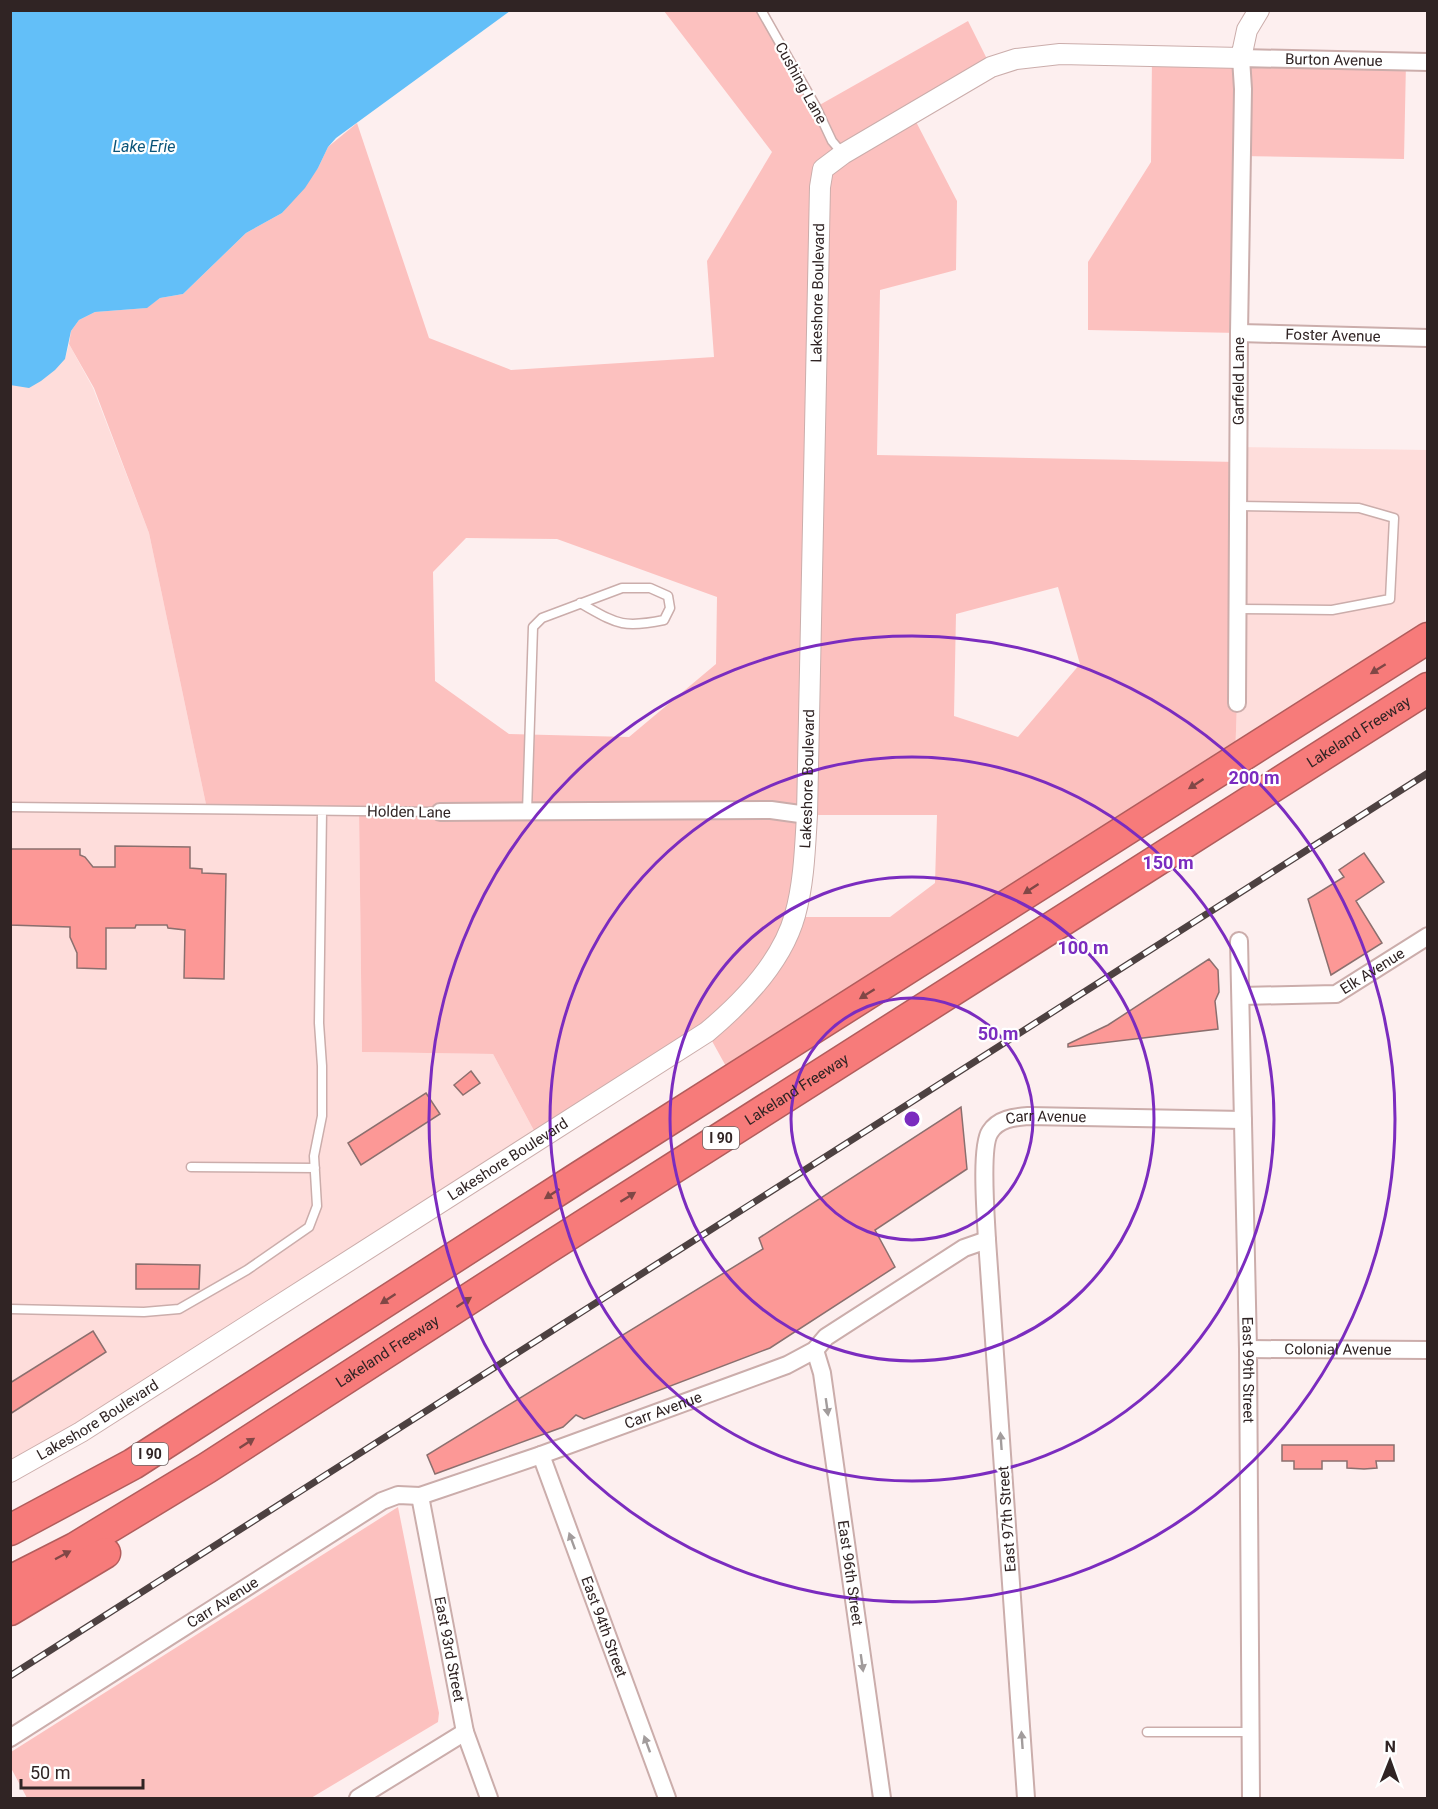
<svg xmlns="http://www.w3.org/2000/svg" width="1438" height="1809" font-family="Roboto,sans-serif">
<style>
.built{fill:#fedddb}
.green{fill:#fcc1bf;fill-rule:evenodd}
.water{fill:#63bff8}
.building{fill:#fc9896;stroke:#8b6f6e;stroke-width:1.5}
.lines{fill:none;stroke-linecap:round;stroke-linejoin:round}
.service-casing{stroke:#cbadab;stroke-width:11}
.minor-casing{stroke:#cbadab;stroke-width:20}
.tertiary-casing{stroke:#cbadab;stroke-width:22}
.motorway-casing{stroke:#b15d5c;stroke-width:33}
.service{stroke:#fff;stroke-width:8}
.minor{stroke:#fff;stroke-width:16}
.tertiary{stroke:#fff;stroke-width:20}
.motorway{stroke:#f77b7a;stroke-width:30}
.rail-casing{stroke:#4d4141;stroke-width:7}
.rail{stroke:#fff;stroke-width:4.5;stroke-dasharray:14;stroke-linecap:butt}
.oneway{fill:#804746}
.oneway2{fill:#a29c9c}
.ring{fill:none;stroke:#7b2cbf;stroke-width:3}
.labels{text-anchor:middle;dominant-baseline:central;stroke-width:4.5;stroke-linejoin:round;paint-order:stroke}
.shield{fill:#fff;stroke:#6e6666;stroke-width:1.5}
.shield-label{font-size:14px;font-weight:bold;fill:#302424}
.street-label{font-size:15px;fill:#302424;stroke:#fff}
.water-label{font-size:16px;font-style:italic;fill:#0a5479;stroke:#fff}
.centre{fill:#7b2cbf;stroke:#fff;stroke-width:3}
.ring-label{font-size:18px;text-anchor:middle;font-weight:bold;fill:#7b2cbf;stroke:#fff;stroke-width:4.5;stroke-linejoin:round;paint-order:stroke}
</style>
<rect width="100%" height="100%" fill="#fdefef"/>
<path class="built" d="M69 344 93 388 149 533 207 809 359 811 362 1052 493 1054 539 1140 11 1472V385L65 359Z
M1238 447 1427 450V536L1425 639 1235 759 1237 703Z"/>
<path class="green" d="M664 11H761L816 107 968 21 991 67 912 114 957 201 956 270 880 290 877 455 1238 462 1237 703 1235 759 733 1079 707 1032 539 1140 493 1054 362 1052 359 811 207 809 149 533 94 388 69 344 71 331 79 320 95 312 146 308 160 298 183 294 246 233 282 213 318 168 328 147 357 123 429 338 511 370 714 357 707 261 772 152ZM466 538 557 539 717 597 716 664 629 737 509 734 435 681 433 572ZM1058 587 1080 664 1018 737 954 716 956 614ZM807 815H937L935 883 890 917H795Z
M1152 56 1406 62 1404 159 1240 156 1239 333 1088 330V262L1151 162Z
M398 1507 439 1713 438 1722 311 1798H27L11 1768V1752Z"/>
<path class="water" d="M10 11 11 10 510 11 336 138 328 147 318 168 305 188 282 213 246 233 183 294 160 298 147 308 95 312 79 320 71 331 65 359 55 370 41 381 29 388 10 385Z"/>
<path class="building" d="M115 846 190 847V868L202 869V873L226 874 224 979 184 978 185 930 168 928 167 925H136L135 928H106V969L77 968V953L70 937V927L10 925V849H80V855L85 857 93 867H115Z
M1364 853 1384 882 1356 901 1382 943 1331 975 1308 899 1344 877 1339 870Z
M1209 959 1218 970 1219 992 1215 1001 1218 1029 1068 1047V1044L1108 1025Z
M471 1071 480 1083 463 1095 454 1085Z
M426 1093 440 1114 361 1165 348 1143Z
M961 1107 967 1169 875 1230 895 1267 770 1348 584 1419 576 1415 563 1427 435 1474 427 1455 763 1249 759 1238Z
M136 1264 200 1265 199 1289H136Z
M93 1331 106 1352 10 1414V1383Z
M1282 1445H1394V1461H1376L1377 1468 1364 1469 1347 1468V1461H1322V1469H1294V1461H1282Z"/>
<g class="lines">
<defs>
<path id="service" d="M761 10 816 107 832 141 843 154
M1238 609 1332 610 1390 599 1394 518 1359 508 1238 506
M10 807 440 812
M527 812 533 627 542 618 622 588H650L668 596 670 608 664 620C621 629 616 623 580 603
M191 1167 315 1168
M10 1309 144 1312 179 1309 247 1270 309 1227 317 1206 314 1156 322 1116V1066L319 1023 322 811
M1147 1732H1251"/>
<g id="minor">
<path id="s1" d="M1239 333 1428 338"/>
<path id="s2" d="M1237 703 1239 333 1243 89 1241 58 1428 62"/>
<path d="M440 812 771 810 807 815"/>
<path id="s3" d="M1239 941 1248 1349 1251 1798"/>
<path id="s4" d="M1241 996 1336 994 1428 936"/>
<path id="s5" d="M1248 1349 1428 1350"/>
<path id="s6" d="M815 1350 822 1373 882 1798"/>
<path id="s7" d="M541 1455 667 1798"/>
<path id="s8" d="M420 1496 465 1732 489 1798"/>
<path id="s9" d="M10 1738 382 1501 398 1495 420 1496 541 1455 787 1365 815 1350 826 1337 964 1248 987 1240"/>
<path d="M358 1798 465 1732"/>
<path id="s10" d="M1026 1798 987 1240C986 1219 980 1147 990 1132 998 1119 1014 1117 1028 1116L1243 1120"/>
</g>
<g id="tertiary">
<path id="s11" d="M10 1472 81 1432 707 1032C743 1002 782 962 795 915 804 883 805 848 807 815L820 187 823 169 843 154 991 67 1016 59 1060 54 1241 58 1247 30 1259 10"/>
</g>
<g id="motorway">
<path d="M10 1530 133 1464 579 1177 1428 638"/>
<path id="s12" d="M10 1581 75 1548 207 1468 543 1251 1428 688"/>
<path d="M10 1610 105 1553"/>
</g>
</defs>
<use href="#service" class="service-casing"/>
<use href="#minor" class="minor-casing"/>
<use href="#tertiary" class="tertiary-casing"/>
<use href="#motorway" class="motorway-casing"/>
<use href="#service" class="service"/>
<use href="#minor" class="minor"/>
<use href="#tertiary" class="tertiary"/>
<use href="#motorway" class="motorway"/>
<defs>
<path id="rail" d="M10 1676 1428 773"/>
</defs>
<use href="#rail" class="rail-casing"/>
<use href="#rail" class="rail"/>
</g>
<defs><path id="oneway-solid" d="M-6-.8H1V-3.2L6.5 0L1 3.2V.8H-6Z" transform="scale(1.5)"/></defs>
<g class="oneway">
<use href="#oneway-solid" transform="translate(1378 669) rotate(148)"/>
<use href="#oneway-solid" transform="translate(1196 784) rotate(147)"/>
<use href="#oneway-solid" transform="translate(1031 889) rotate(147)"/>
<use href="#oneway-solid" transform="translate(867 994) rotate(148)"/>
<use href="#oneway-solid" transform="translate(552 1194) rotate(147)"/>
<use href="#oneway-solid" transform="translate(628 1197) rotate(-32)"/>
<use href="#oneway-solid" transform="translate(388 1299) rotate(147)"/>
<use href="#oneway-solid" transform="translate(464 1302) rotate(-33)"/>
<use href="#oneway-solid" transform="translate(247 1443) rotate(-33)"/>
<use href="#oneway-solid" transform="translate(63 1555) rotate(-28)"/>
</g>
<g class="oneway2">
<use href="#oneway-solid" transform="translate(827 1407) rotate(82)"/>
<use href="#oneway-solid" transform="translate(1001 1441) rotate(-94)"/>
<use href="#oneway-solid" transform="translate(572 1541) rotate(-110)"/>
<use href="#oneway-solid" transform="translate(862 1663) rotate(82)"/>
<use href="#oneway-solid" transform="translate(1022 1740) rotate(-94)"/>
<use href="#oneway-solid" transform="translate(647 1744) rotate(-110)"/>
</g>
<g class="ring">
<circle cx="912" cy="1119" r="121"/>
<circle cx="912" cy="1119" r="242"/>
<circle cx="912" cy="1119" r="362"/>
<circle cx="912" cy="1119" r="483"/>
</g>
<g class="labels">
<g class="shield">
<rect x="703" y="1127" width="36" height="22" rx="4.5"/>
<rect x="132" y="1443" width="36" height="22" rx="4.5"/>
</g>
<g class="shield-label">
<text x="721" y="1138">I 90</text>
<text x="150" y="1454">I 90</text>
</g>
<g class="street-label">
<text stroke="none"><textPath href="#s2" startOffset="738">Burton Avenue</textPath></text>
<text transform="translate(801 83) rotate(61)">Cushing Lane</text>
<text stroke="none"><textPath href="#s11" startOffset="1596">Lakeshore Boulevard</textPath></text>
<text stroke="none"><textPath href="#s1" startOffset="94">Foster Avenue</textPath></text>
<text stroke="none"><textPath href="#s2" startOffset="322">Garfield Lane</textPath></text>
<text stroke="none"><textPath href="#s12" startOffset="1594">Lakeland Freeway</textPath></text>
<text stroke="none"><textPath href="#s11" startOffset="1110">Lakeshore Boulevard</textPath></text>
<text transform="translate(409 812) rotate(1)">Holden Lane</text>
<text stroke="none"><textPath href="#s4" startOffset="138">Elk Avenue</textPath></text>
<text stroke="none"><textPath href="#s12" startOffset="928">Lakeland Freeway</textPath></text>
<text stroke="none"><textPath href="#s10" startOffset="729">Carr Avenue</textPath></text>
<text stroke="none"><textPath href="#s11" startOffset="588">Lakeshore Boulevard</textPath></text>
<text stroke="none"><textPath href="#s5" startOffset="90">Colonial Avenue</textPath></text>
<text stroke="none"><textPath href="#s12" startOffset="442">Lakeland Freeway</textPath></text>
<text stroke="none"><textPath href="#s3" startOffset="429">East 99th Street</textPath></text>
<text stroke="none"><textPath href="#s9" startOffset="738">Carr Avenue</textPath></text>
<text stroke="none"><textPath href="#s11" startOffset="102">Lakeshore Boulevard</textPath></text>
<text transform="translate(1007 1519) rotate(-94)">East 97th Street</text>
<text stroke="none"><textPath href="#s6" startOffset="226">East 96th Street</textPath></text>
<text stroke="none"><textPath href="#s9" startOffset="252">Carr Avenue</textPath></text>
<text stroke="none"><textPath href="#s7" startOffset="183">East 94th Street</textPath></text>
<text stroke="none"><textPath href="#s8" startOffset="156">East 93rd Street</textPath></text>
</g>
<g class="water-label">
<text x="144" y="146">Lake Erie</text>
</g>
</g>
<circle cx="912" cy="1119" r="9" class="centre"/>
<g class="ring-label">
<text x="1254" y="784">200 m</text>
<text x="1168" y="869">150 m</text>
<text x="1083" y="954">100 m</text>
<text x="998" y="1040">50 m</text>
</g>
<rect width="1438" height="1809" fill="none" stroke="#302424" stroke-width="24"/>
<g transform="translate(1390 1761) rotate(1)" stroke="#ffffff" stroke-width="4.5" paint-order="stroke">
<path d="M0-4.5L10 22L0 15L-10 22Z" fill="#302424"/>
<text y="-9" font-size="16" font-weight="bold" text-anchor="middle" fill="#302424">N</text>
</g>
<path d="M21 1779v9h122v-9" fill="none" stroke="#302424" stroke-width="3"/>
<text x="30" y="1779" font-size="18" fill="#302424" stroke="#ffffff" stroke-width="4.5" paint-order="stroke">50 m</text>
</svg>
